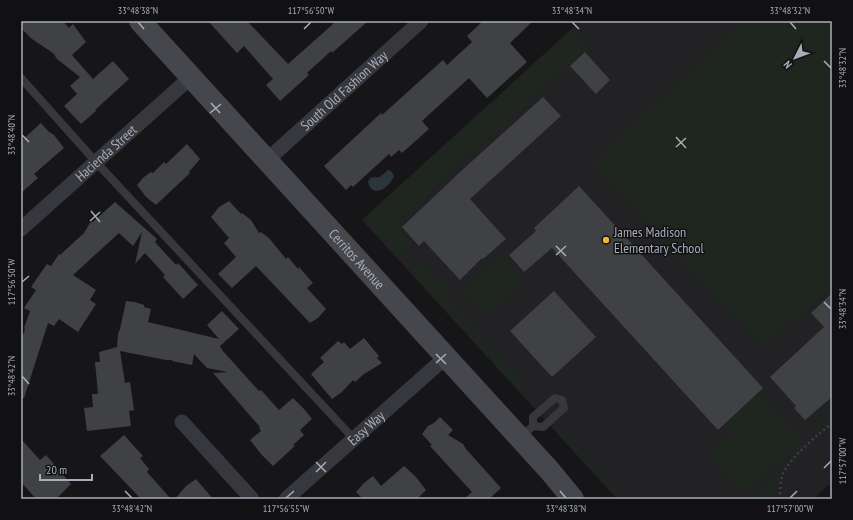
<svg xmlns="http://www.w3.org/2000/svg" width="853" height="520" font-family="'PT Sans Narrow',sans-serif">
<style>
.built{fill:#222225}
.green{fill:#1e261f}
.water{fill:#2c353c}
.building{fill:#404145}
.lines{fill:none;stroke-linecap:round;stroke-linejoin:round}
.path{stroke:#3d3f44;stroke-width:2.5;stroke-dasharray:2 3;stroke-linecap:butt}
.lane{stroke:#37383d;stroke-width:8}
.street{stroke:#37383d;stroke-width:15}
.secondary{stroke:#45474d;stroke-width:22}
.ticks{fill:none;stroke:#a8adb8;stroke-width:1.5}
.poi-dot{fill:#f2b134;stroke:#111113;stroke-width:1.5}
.labels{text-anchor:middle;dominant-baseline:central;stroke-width:3;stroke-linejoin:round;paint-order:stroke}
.street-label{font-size:14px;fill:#a8adb8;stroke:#111113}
.poi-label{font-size:14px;fill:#a8adb8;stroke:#111113;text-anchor:start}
.neatline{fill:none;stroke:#a8adb8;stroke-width:1.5}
.ticks-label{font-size:10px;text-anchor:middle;fill:#a8adb8}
</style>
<rect width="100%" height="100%" fill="#161618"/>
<path class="built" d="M580 21H832V482L813 499H617L362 220Z"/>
<path class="green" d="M740 21H832V286L763 349 592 164Z
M572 30 589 47 395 224 414 244 399 257 364 218Z
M501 254 525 280 486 316 462 289Z
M415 259 454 290 447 298 527 385 520 391 409 269V263Z
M759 392 803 441 744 494 706 452 724 436 727 439 733 433 725 423Z
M832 407V414L811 434 807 430Z
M557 424 625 499H620L554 427Z
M782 471 778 484V499H751Z"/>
<path class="water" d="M388 170 391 171 394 176C390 187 373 200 368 182 370 175 375 178 380 177Z"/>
<path class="building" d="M21 21H63L69 28 73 24 86 42 72 55 93 79 113 61 129 79 95 110 96 111 81 124 64 106 77 94 70 86 80 77 57 59 53 53 32 39 21 28Z
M208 21H247L288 64 333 24 334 21H368L332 53 331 51 307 73 309 75 280 101 266 85 273 79 244 46 237 53Z
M483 21H533L510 43 527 62 487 98 469 78 422 121 429 129 402 153 399 150 391 157 389 154 353 187 351 185 346 190 324 166 381 113 382 115 443 60 447 65 472 42 467 36Z
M585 52 610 80 596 94 570 66Z
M543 97 561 116 470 199 506 239 483 259 482 258 460 280 424 241 419 246 402 227 459 173Z
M41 123 48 131 54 135 64 148 34 174 38 178 21 193V141Z
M187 144 200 159 189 172 190 173 156 205 146 197 137 185 144 177 151 172 153 173 164 162 166 164Z
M579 186 763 388 718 430 552 248 524 272 509 255 536 231 534 228Z
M229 201 241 214 242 213 251 220 259 233 261 232 269 238 286 259 288 257 298 269 299 267 313 283 307 288 326 309 318 318 310 323 256 266 232 288 218 274 236 257 224 243 229 238 211 217 219 207Z
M115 202 157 239 155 242 176 265 178 263 198 285 183 299 163 277 165 275 145 253 135 264 142 232 133 246 119 233 73 275 96 290 90 300 96 304 78 332 59 319 54 326 48 323 24 398H21V341L25 329 24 328 30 311 24 308 36 290 31 287 47 264 51 266 59 254 60 255 84 233 90 223 94 221Z
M554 291 596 337 552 377 510 331Z
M832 293V397L805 420 794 408 796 406 770 377 824 327 811 313Z
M126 301 135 302 144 305V307L151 309 148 322 219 339 207 325 222 311 239 329 220 346 222 350 259 391 261 390 279 410 293 398 305 410 312 419 300 430 304 435 293 445 295 446 273 466 261 454 250 440 261 431 259 428 260 427 213 373 228 372 207 368 194 354 192 365 172 361V360H166L120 351 125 383 130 382 134 410 129 411 131 426 87 431 84 408 93 407 92 394H98L95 362H100L99 352 117 347 118 334 120 329Z
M364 338 379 356 377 358 382 363 364 374 355 382 353 380 342 392 332 399 311 374 324 362 320 358 338 341 342 344 344 342 350 349Z
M440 417 453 430 448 435 463 444 466 449 501 488 489 499H464L472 492 430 446 432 445 422 434 428 426 434 423Z
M124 435 143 456 140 458 149 469 147 472 171 499H141L100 456Z
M21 439 40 460 46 455 71 484 56 499H36L21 482Z
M404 466 416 477 426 490 417 499H363L356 492 364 483 373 476 381 486Z
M196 479 213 499H175L186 486Z"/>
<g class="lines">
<path class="path" d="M780 499C780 491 780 482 783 474 790 457 818 435 832 423"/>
<path class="lane" d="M21 78 96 162 354 439
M533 426 543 427 564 408 562 400
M521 437 533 426V417L555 398 562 400"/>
<g class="street">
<path id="s1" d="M266 161 421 21"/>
<path id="s2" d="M21 229 191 77"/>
<path d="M182 422 252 499"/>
<path id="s3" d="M286 499 446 357"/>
</g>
<path class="secondary" id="s4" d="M140 21 550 471 573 499"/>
</g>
<path class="ticks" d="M138 22 144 29M572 22 579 29M790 22 796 29M304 29 311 22M824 61 831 68M211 103 220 113M210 113 221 104M22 135 29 142M676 137 686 148M676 147 686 138M91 211 100 222M90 221 100 212M556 246 566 256M556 255 566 246M22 282 29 276M824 302 831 309M436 354 446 364M436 363 446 354M22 376 29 384M316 462 326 472M824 468 831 461M316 472 326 462M125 491 132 498M560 491 566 498M286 498 294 491M790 498 797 491"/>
<circle class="poi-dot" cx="606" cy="240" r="4"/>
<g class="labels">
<g class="street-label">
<text stroke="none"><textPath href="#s1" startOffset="105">South Old Fashion Way</textPath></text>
<text stroke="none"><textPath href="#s2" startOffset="114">Hacienda Street</textPath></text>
<text stroke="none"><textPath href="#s4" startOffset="322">Cerritos Avenue</textPath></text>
<text stroke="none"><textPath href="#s3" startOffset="107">Easy Way</textPath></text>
</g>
<g class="poi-label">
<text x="614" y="232">James Madison<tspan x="614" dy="16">Elementary School</tspan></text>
</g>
</g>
<rect width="853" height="520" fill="none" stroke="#111113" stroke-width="44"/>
<g transform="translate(795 58) rotate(228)" stroke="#111113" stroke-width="3" paint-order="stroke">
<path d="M0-3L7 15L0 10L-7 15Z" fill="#a8adb8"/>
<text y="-6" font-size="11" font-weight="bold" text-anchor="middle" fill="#a8adb8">N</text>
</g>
<path d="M40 474v6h52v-6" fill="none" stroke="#a8adb8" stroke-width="2"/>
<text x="46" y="474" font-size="12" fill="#a8adb8" stroke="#111113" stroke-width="3" paint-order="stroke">20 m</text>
<rect x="22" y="22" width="809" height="476" class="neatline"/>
<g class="ticks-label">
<text x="138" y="14">33°48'38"N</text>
<text x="311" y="14">117°56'50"W</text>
<text x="572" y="14">33°48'34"N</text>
<text x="790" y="14">33°48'32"N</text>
<text transform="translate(842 68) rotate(-90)" y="4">33°48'32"N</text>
<text transform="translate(11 135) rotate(-90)" y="4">33°48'40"N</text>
<text transform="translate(11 282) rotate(-90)" y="4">117°56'50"W</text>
<text transform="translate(842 309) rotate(-90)" y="4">33°48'34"N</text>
<text transform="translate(11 376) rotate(-90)" y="4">33°48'42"N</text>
<text transform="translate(842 461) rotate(-90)" y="4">117°57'00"W</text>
<text x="132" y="512">33°48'42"N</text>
<text x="286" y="512">117°56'55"W</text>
<text x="566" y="512">33°48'38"N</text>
<text x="790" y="512">117°57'00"W</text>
</g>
</svg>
